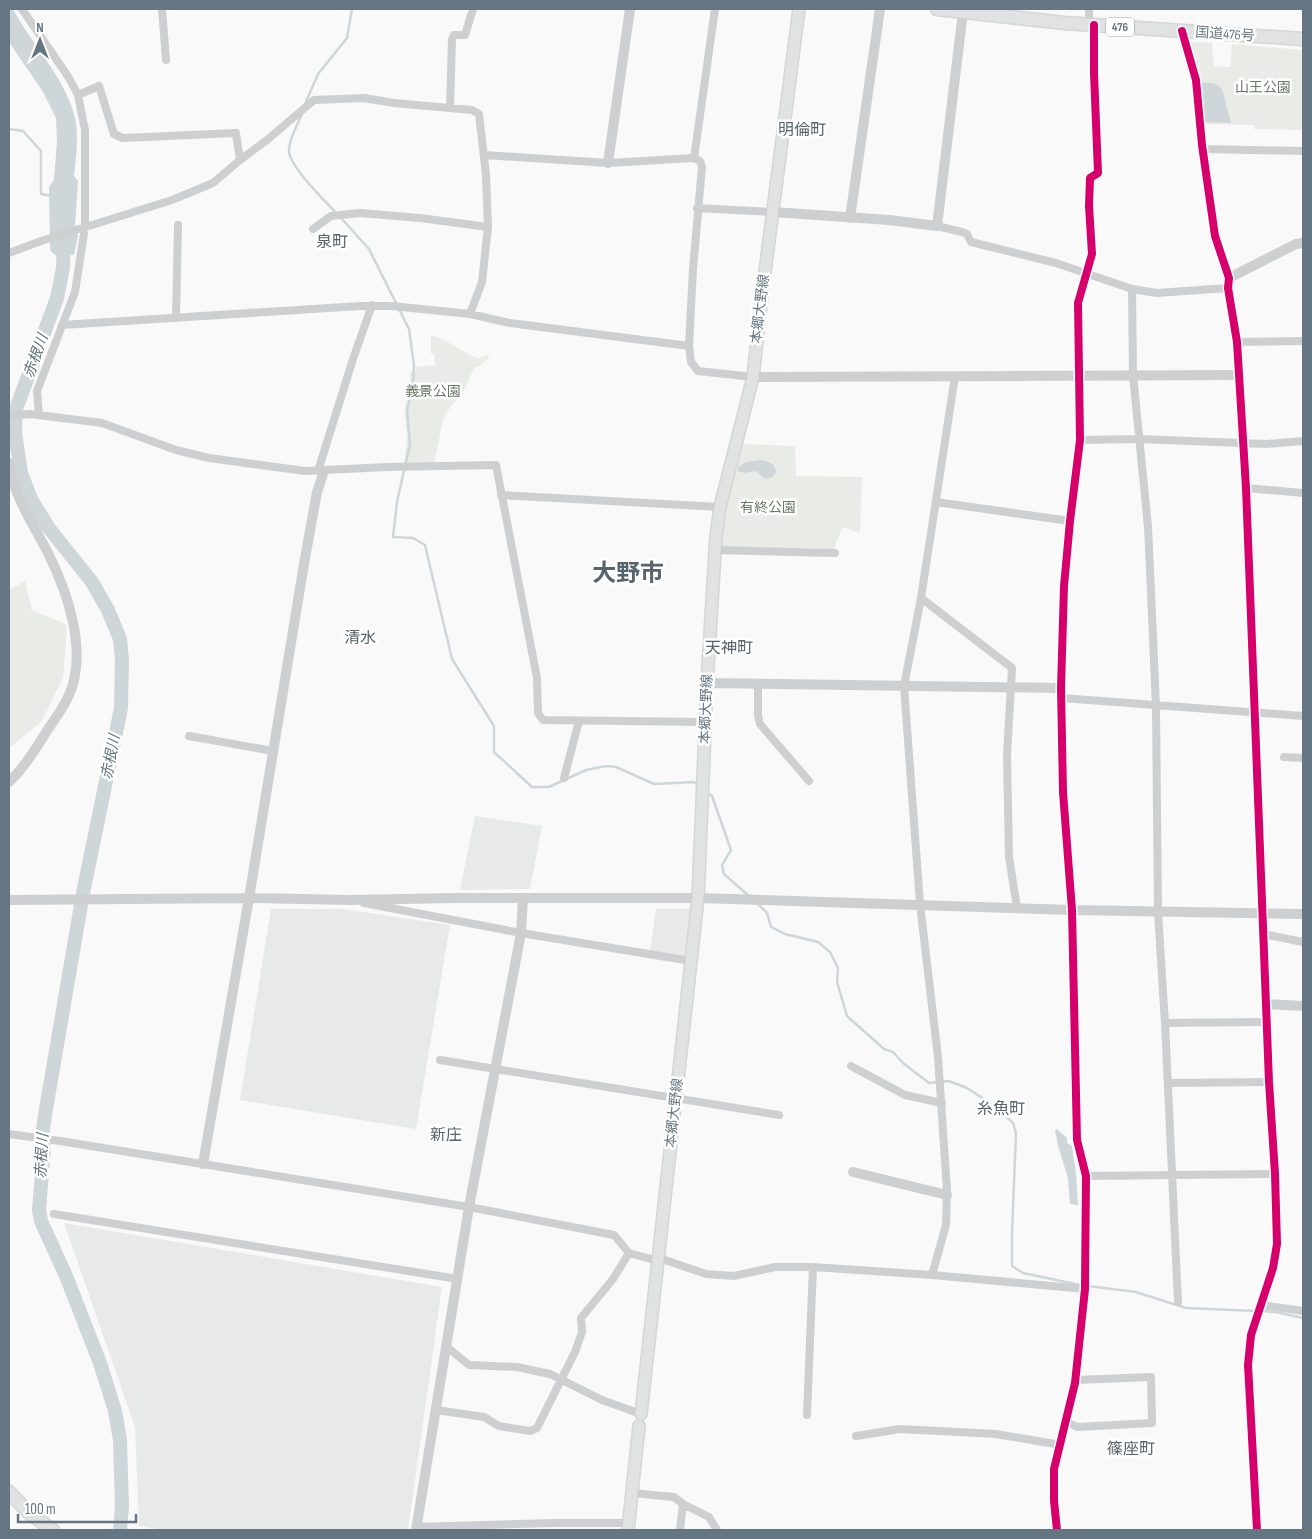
<svg xmlns="http://www.w3.org/2000/svg" width="1312" height="1539" font-family="'Sofia Sans Condensed','Noto Sans JP',sans-serif">
<style>
.built{fill:#e8e9e9}
.green{fill:#e8ebe6}
.water{fill:#ced6d9}
.lines{fill:none;stroke-linecap:round;stroke-linejoin:round}
.stream{stroke:#ced6d9;stroke-width:2.5}
.river{stroke:#ced6d9;stroke-width:14}
.secondary-casing{stroke:#d5d6d7;stroke-width:14}
.trunk-casing{stroke:#d5d6d6;stroke-width:15}
.minor{stroke:#cecfd0;stroke-width:8}
.tertiary{stroke:#cecfd0;stroke-width:10}
.secondary{stroke:#e1e2e2;stroke-width:11}
.trunk{stroke:#e1e2e2;stroke-width:12}
.cycleway-casing{stroke:#fff;stroke-width:11}
.cycleway{stroke:#d6006c;stroke-width:8}
.labels{text-anchor:middle;dominant-baseline:central;stroke-width:5;stroke-linejoin:round;paint-order:stroke}
.shield{fill:#fff;stroke:#939fa8;stroke-width:1}
.shield-label{font-size:12px;font-weight:bold;fill:#657683}
.street-label{font-size:14px;fill:#657683;stroke:#fff}
.park-label{font-size:14px;fill:#687a64;stroke:#fff}
.water-label{font-size:15px;font-style:italic;fill:#60757c;stroke:#fff}
.quarter-label{font-size:16px;fill:#57646e;stroke:#fff}
.town-label{font-size:24px;font-weight:bold;fill:#57646e;stroke:#fff}
</style>
<rect width="100%" height="100%" fill="#f9f9f9"/>
<path class="built" d="M475 816 542 826 530 889 460 890Z
M271 909H343L450 925 416 1129 240 1100Z
M656 909H691L686 956 650 951Z
M64 1223 442 1287 408 1530H164L139 1526 135 1427Z"/>
<path class="green" d="M1189 42 1212 43 1214 66 1230 67 1232 44 1303 50V130L1254 129V125L1202 124Z
M431 335C446 339 461 351 476 358H479L486 355 490 357 481 365 474 368 465 388 444 416 434 463 404 464 407 440 405 408 410 385V372L416 371V367L435 365 434 354H431Z
M743 444 795 446 796 476 862 477 860 532 859 533 843 527 836 543 835 551 813 548H720C718 517 734 474 743 444Z
M25 581 32 610 67 625 63 678 42 721 9 748V590Z"/>
<path class="water" d="M9 9H13C32 45 66 79 75 118 79 137 76 157 74 176L78 181 75 227 78 236 74 255 57 256 51 252 50 247 49 187 54 180 57 142 56 118 43 92 9 42Z
M1200 83C1220 82 1222 85 1226 104 1227 110 1230 117 1231 123L1203 122Z
M761 460C769 461 776 464 776 472L773 477 765 479 756 471 744 473 738 471V467L746 462Z
M1057 1129 1067 1138V1143L1072 1146 1076 1174 1078 1205 1070 1204 1068 1178 1058 1146 1055 1130Z"/>
<g class="lines">
<path class="stream" d="M305 104 318 74 347 38 352 9
M302 114C298 123 288 142 289 151 289 166 326 202 337 214
M9 129 23 131 41 151V194L52 196
M341 218 369 249 409 329 414 365 413 385 407 410 410 444 397 502 393 537 413 538 425 545 452 659 494 726V752L532 787H549L586 770 606 766 616 767 654 784 694 782 699 786
M707 792 712 796 731 850 722 865 724 874 750 897
M758 904 767 913 771 927 785 934 818 942 830 952 838 968 837 982 847 1016 884 1049 893 1052 903 1063 929 1083 949 1081 967 1088 996 1107 1013 1123 1016 1133 1012 1233V1266L1023 1273 1080 1285
M1088 1286 1136 1292 1186 1308 1257 1311
M1262 1311 1276 1312 1303 1318"/>
<path class="river" d="M64 238 63 268 57 298 16 409 15 432 21 473 31 499 48 527 92 582 108 610 120 639 122 659 121 708 83 893 45 1115 42 1137 44 1148 39 1210 41 1221 66 1276 100 1363 115 1411 120 1440 122 1506 120 1530"/>
<defs>
<path id="secondary" d="M641 1414 698 898 707 683 716 536 720 507 753 377 763 287 799 9
M628 1530 639 1426"/>
<path id="trunk" d="M937 9 1065 23 1303 39
M9 1492 29 1513 53 1530"/>
</defs>
<use href="#secondary" class="secondary-casing"/>
<use href="#trunk" class="trunk-casing"/>
<path class="minor" d="M22 9 69 78 78 95 85 130V227L75 292 37 391 39 415
M162 9 166 60
M715 9 694 158 700 161 702 167 693 269 689 346 691 362 698 371 753 377
M1089 25V9
M1182 31 1196 80 1202 145 1215 236 1229 278
M78 95 99 86 114 134 123 138 236 133 240 160
M450 108 452 39 454 35H465L473 9
M1203 149 1303 151
M484 155 608 163 694 158
M697 208 773 212
M937 226 962 232 967 234 971 242 1056 263 1132 289 1157 293 1228 288 1237 342 1246 488 1263 915
M313 229 331 216 360 213 420 218 488 227
M9 253 41 241 172 200 213 183 240 160 267 140 314 100 364 98 394 103 472 110 479 114 486 175 488 227 482 282 470 314
M1086 273 1092 254 1089 206 1090 178 1098 173 1094 73V25
M1132 289 1133 375 1148 527 1151 592 1156 706 1158 912 1165 1023 1178 1302
M176 317 178 225
M62 325 360 306H392L470 314 510 323 689 346
M1237 342 1303 341
M9 416 30 414 102 423 176 450 209 458 305 471 387 467 496 465 537 678 538 713 543 720 705 722
M1080 440 1139 439 1266 444 1303 441
M318 471 353 359 372 305
M1246 488 1303 493
M501 495 720 507
M936 502 1070 521
M714 550 835 553
M921 598 1012 668 1007 755 1009 857 1017 908
M758 684V716L760 724 809 781
M1062 698 1303 716
M189 736 273 751
M1284 757 1303 758
M564 778 579 721
M364 903 521 933 691 961
M1263 934 1303 942
M1165 1023 1266 1022
M440 1060 779 1115
M851 1066 905 1095 942 1103
M1168 1083 1269 1082
M9 1134 60 1141 469 1207 614 1235 629 1253 658 1261 665 1260 706 1274 734 1276 775 1267H813L932 1275 1085 1289
M1086 1176 1275 1174
M54 1214 458 1279
M932 1275 946 1225 947 1190 938 1057 920 904 904 686 921 598 955 376
M1261 1305 1303 1311
M447 1347 469 1365 517 1367 550 1374 602 1400 641 1414
M436 1410 484 1417 499 1426 530 1431 537 1428 575 1352 582 1332 581 1318 613 1279 629 1253
M807 1415 813 1267
M1067 1422 1077 1427 1152 1423 1151 1377 1076 1380
M856 1436 900 1429 996 1434 1061 1445
M632 1493 674 1497 683 1504 709 1517 717 1530
M417 1527 555 1523H629
M680 1530 683 1504"/>
<path class="tertiary" d="M608 163 630 9
M773 212 889 220 937 226 963 12
M850 218 880 9
M1228 288 1229 278 1296 244 1303 243
M753 377 1238 375
M9 463C14 498 33 523 48 553 68 593 88 652 69 695 63 709 53 721 45 734 34 751 24 768 9 782
M707 683 1061 688
M9 900 249 898 350 900 454 898H698L1072 910 1303 914
M1266 1004 1303 1006
M203 1164 249 898 304 564 317 492 324 471
M853 1172 947 1195
M416 1530 469 1207 521 933 523 898
M1057 1530 1054 1501V1469L1075 1383 1085 1289 1086 1176 1077 1140 1072 910 1063 792 1061 688 1064 586 1070 521 1080 440 1078 303 1086 273
M1257 1530 1248 1365 1251 1335 1273 1268 1277 1244 1275 1174 1269 1082 1263 915"/>
<use href="#secondary" class="secondary"/>
<use href="#trunk" class="trunk"/>
<defs>
<path id="cycleway" d="M1182 31 1196 80 1202 145 1215 236 1229 278 1228 288 1237 342 1246 488 1269 1082 1275 1174 1277 1244 1273 1268 1251 1335 1248 1365 1257 1530
M1057 1530 1054 1501V1469L1075 1383 1085 1289 1086 1176 1077 1140 1072 910 1063 792 1061 688 1064 586 1070 521 1080 440 1078 303 1092 254 1089 206 1090 178 1098 173 1094 73V25"/>
</defs>
<use href="#cycleway" class="cycleway-casing"/>
<use href="#cycleway" class="cycleway"/>
</g>
<g class="labels">
<rect class="shield" x="1106" y="17.5" width="28" height="19" rx="4"/>
<g class="shield-label">
<text x="1120" y="27">476</text>
</g>
<g class="street-label">
<text transform="translate(1225 34) rotate(4)">国道476号</text>
<text transform="translate(760 309) rotate(-83)">本郷大野線</text>
<text transform="translate(706 709) rotate(-88)">本郷大野線</text>
<text transform="translate(674 1113) rotate(-84)">本郷大野線</text>
</g>
<g class="park-label">
<text x="1263" y="87">山王公園</text>
<text x="433" y="391">義景公園</text>
<text x="768" y="507">有終公園</text>
</g>
<g class="water-label">
<text transform="translate(36 356) rotate(-70)">赤根川</text>
<text transform="translate(111 757) rotate(-79)">赤根川</text>
<text transform="translate(42 1156) rotate(-87)">赤根川</text>
</g>
<g class="quarter-label">
<text x="802" y="130">明倫町</text>
<text x="332" y="242">泉町</text>
<text x="360" y="638">清水</text>
<text x="729" y="648">天神町</text>
<text x="1001" y="1109">糸魚町</text>
<text x="446" y="1135">新庄</text>
<text x="1131" y="1449">篠座町</text>
</g>
<g class="town-label">
<text x="628" y="573">大野市</text>
</g>
</g>
<rect width="1312" height="1539" fill="none" stroke="#657683" stroke-width="20"/>
<g transform="translate(40 40)" stroke="#ffffff" stroke-width="4" paint-order="stroke">
<path d="M0-4L9 19L0 12L-9 19Z" fill="#657683"/>
<text y="-8" font-size="14" font-weight="bold" text-anchor="middle" fill="#657683">N</text>
</g>
<path d="M18 1514v8h118v-8" fill="none" stroke="#657683" stroke-width="2.5"/>
<text x="25" y="1514" font-size="15" fill="#657683" stroke="#ffffff" stroke-width="4" paint-order="stroke">100 m</text>
</svg>
